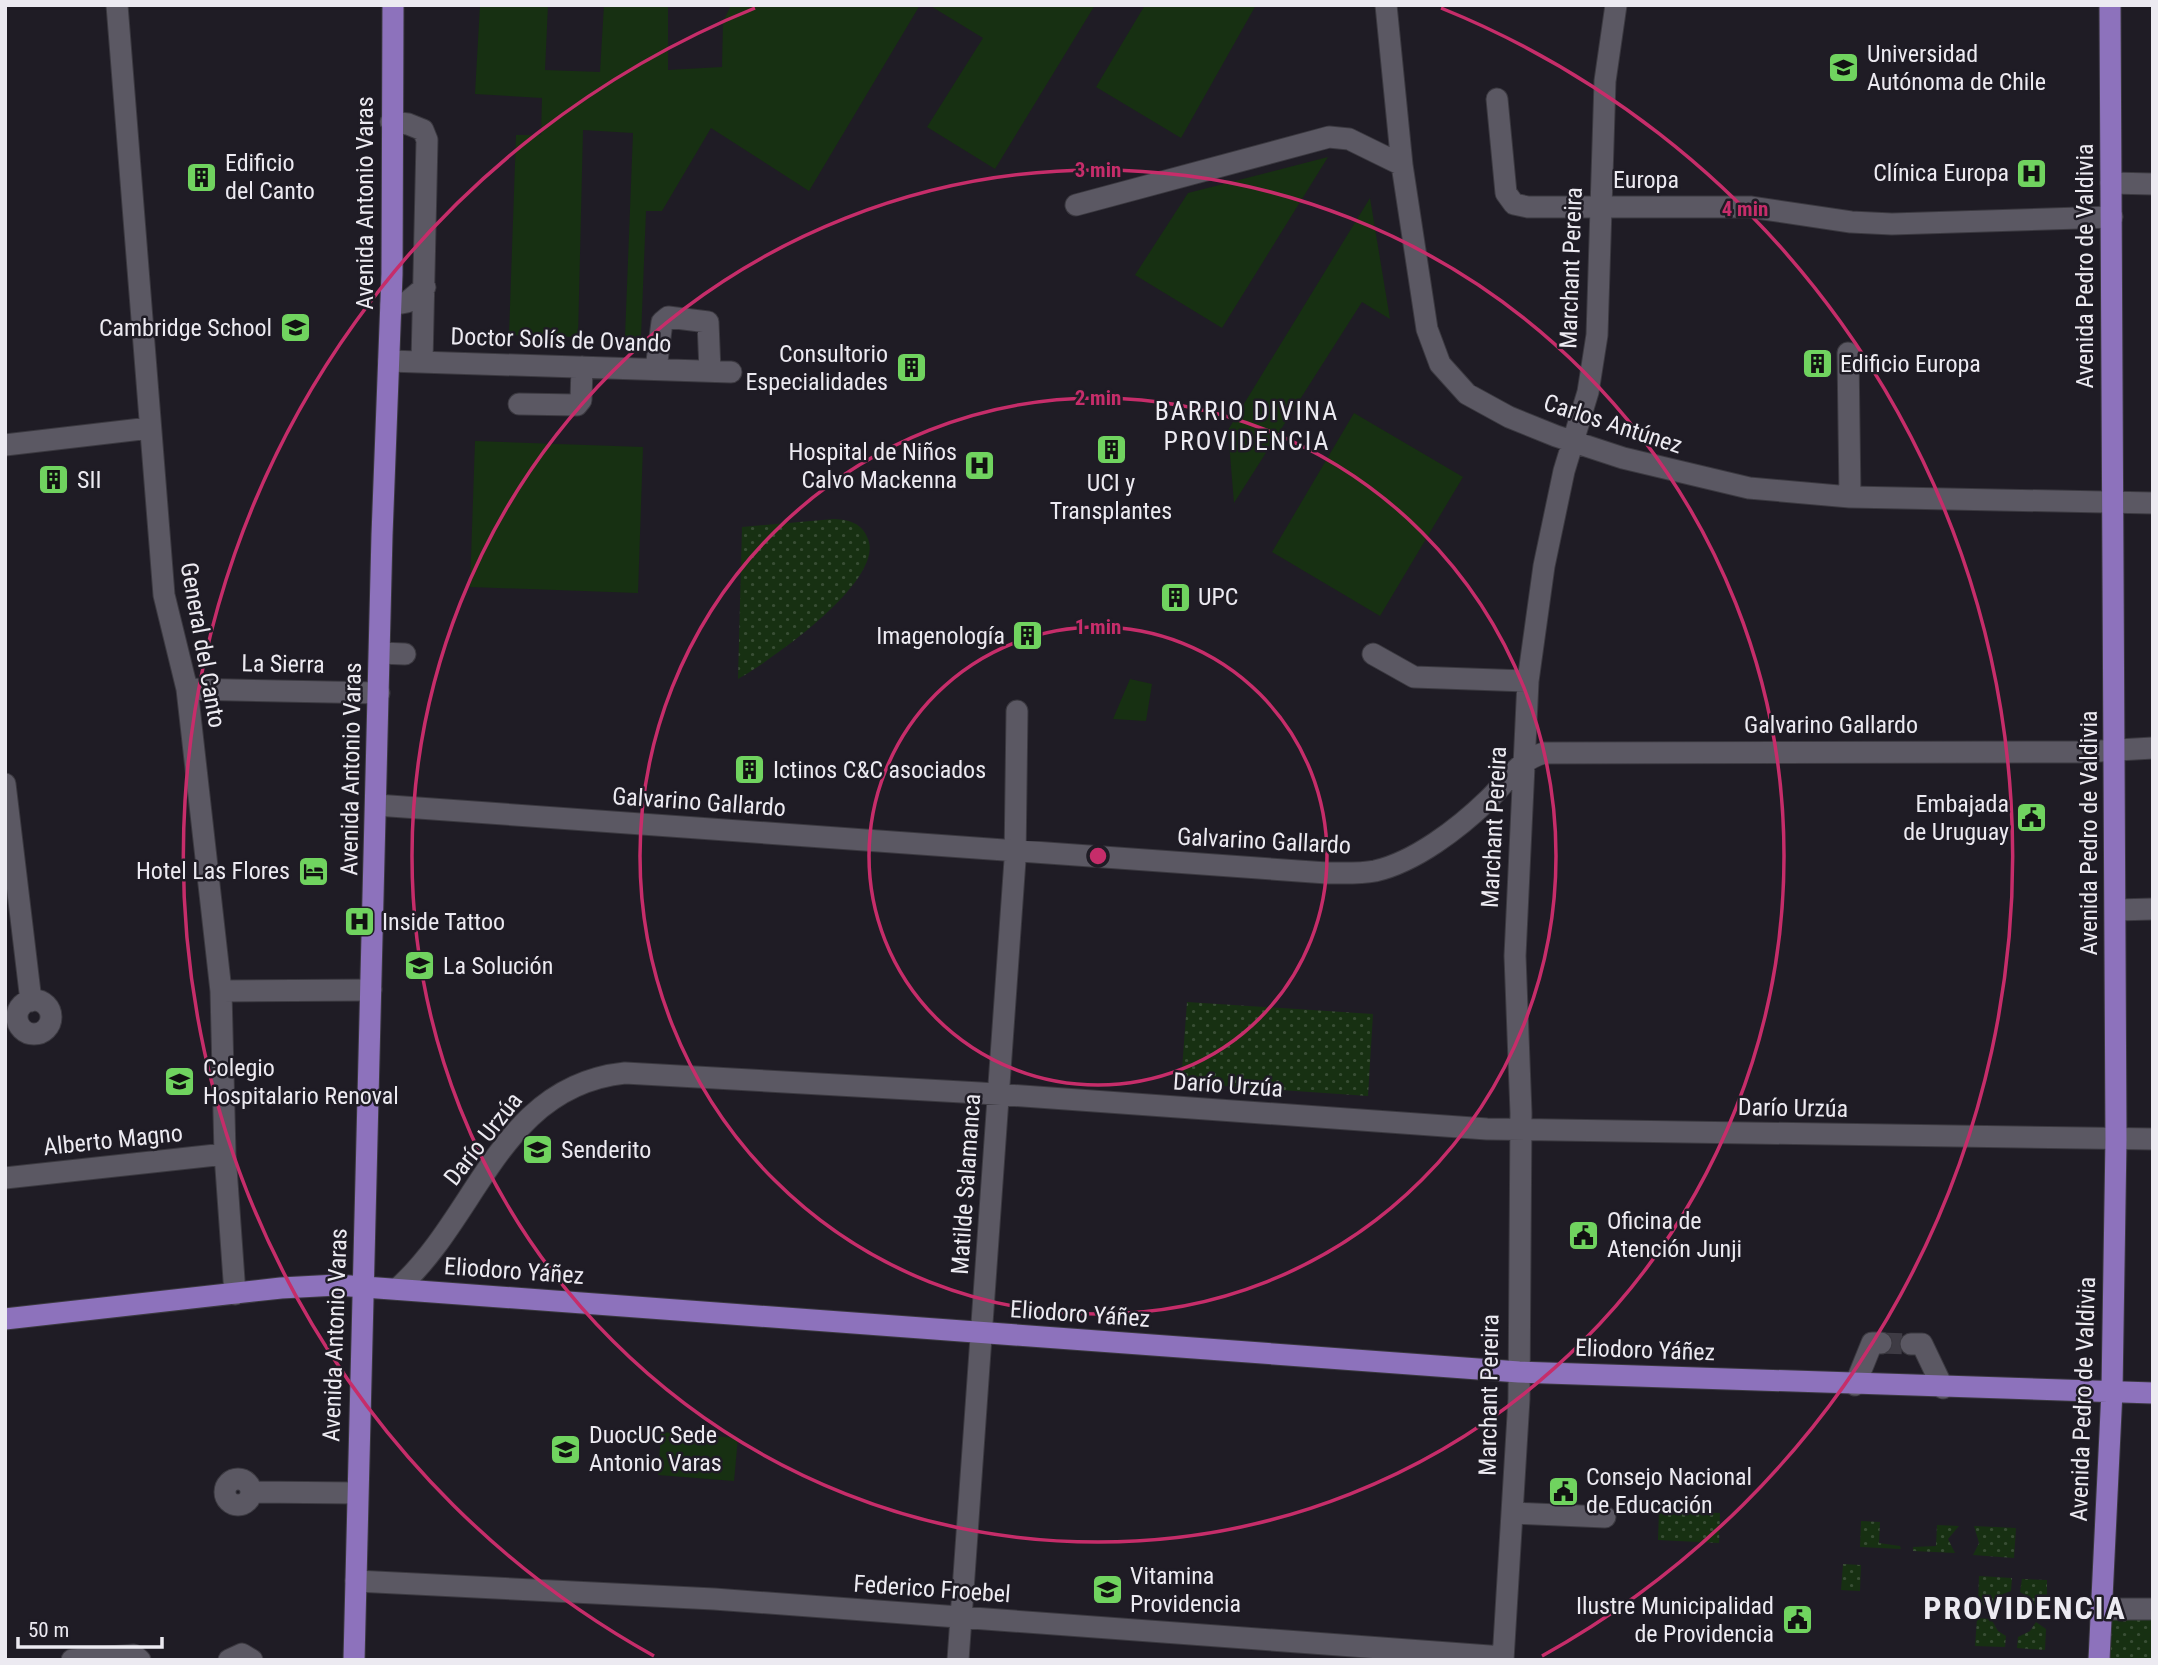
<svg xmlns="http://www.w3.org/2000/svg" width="2158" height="1665" font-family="'Roboto Condensed',sans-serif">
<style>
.grass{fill:url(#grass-dots)}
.garden{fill:#173012}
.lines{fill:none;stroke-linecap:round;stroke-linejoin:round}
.minor-tunnel{stroke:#3e3b44;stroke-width:21;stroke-dasharray:21 10;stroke-linecap:butt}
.minor-casing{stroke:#3b3940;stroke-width:23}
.major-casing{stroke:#3b3940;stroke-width:23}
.minor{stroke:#5b5863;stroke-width:21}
.major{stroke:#8d72bc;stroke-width:21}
.ring{fill:none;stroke:#c62d6a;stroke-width:3.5}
.labels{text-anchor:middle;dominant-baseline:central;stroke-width:5;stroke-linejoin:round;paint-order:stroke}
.poi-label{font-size:24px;fill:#eceaf1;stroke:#1f1c25;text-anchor:start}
.street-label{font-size:24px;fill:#eceaf1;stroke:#1f1c25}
.neighbourhood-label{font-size:26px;letter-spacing:2px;fill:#eceaf1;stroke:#1f1c25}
.district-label{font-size:32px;font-weight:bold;letter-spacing:2px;fill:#eceaf1;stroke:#1f1c25}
.centre{fill:#c62d6a;stroke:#1f1c25;stroke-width:3.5}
.ring-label{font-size:21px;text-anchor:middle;font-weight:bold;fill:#c62d6a;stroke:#1f1c25;stroke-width:5;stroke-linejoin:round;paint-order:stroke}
</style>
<defs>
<pattern id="grass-dots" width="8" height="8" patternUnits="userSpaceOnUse" patternTransform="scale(1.75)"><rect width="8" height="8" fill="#173012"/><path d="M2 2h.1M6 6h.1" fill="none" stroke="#394e35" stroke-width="1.8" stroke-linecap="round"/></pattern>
</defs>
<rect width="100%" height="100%" fill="#1f1c25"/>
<path class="grass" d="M834 519C850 520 862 523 868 539 885 581 770 661 738 679L742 527Z
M1187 1002 1373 1014 1368 1096 1181 1083Z
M1659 1511 1720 1513 1719 1543 1658 1540Z
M1861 1521 1880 1522 1879 1543 1900 1546 1901 1549 1860 1547Z
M1937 1525 1959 1526 1948 1539 1955 1553 1913 1551V1547L1936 1546Z
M1974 1526 2016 1528 2014 1558 1973 1555 1979 1543Z
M1843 1564 1861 1565 1860 1591 1841 1590Z
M1979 1576 2012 1578 2011 1591 2003 1594 1992 1606 1978 1605Z
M2022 1579 2047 1580V1603L2040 1610 2037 1609 2030 1598 2020 1592Z
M2111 1613 2153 1614V1660H2110Z
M1977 1618 1991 1619 1998 1631 2006 1636 2005 1647 1975 1646Z
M2036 1622 2046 1629 2045 1650 2017 1648 2018 1637 2030 1631Z"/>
<path class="garden" d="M480 5H548L545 70 600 72 604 5H668V70L722 67 723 22 731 5H920L809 191 711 128 662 211H646L641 337H625L633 133 583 130 578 337 509 335 516 135H541L542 98 475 94Z
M929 5H1095L995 169 927 127 983 38Z
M1145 5H1256L1181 138 1096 87Z
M1328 157 1222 328 1135 275 1188 193Z
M1370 198 1390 319 1362 302 1234 503 1228 430Z
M1354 413 1463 477 1380 616 1272 552Z
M475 441 643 447 638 593 470 587Z
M1130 679 1152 684 1146 721 1113 719Z
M661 1432 738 1438 734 1481 658 1475Z"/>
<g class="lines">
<path class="minor-tunnel" d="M1881 1343 1911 1344"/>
<defs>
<path id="minor" d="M117 5 164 595 187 689 221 991 225 1154 235 1294
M1386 5 1402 165 1427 329 1440 364 1467 394 1509 417 1556 436 1623 458 1749 488 1850 497 2153 503
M1497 99 1506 193 1514 204 1528 207H1750L1851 222 1892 224 2112 217
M391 122 408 124 423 130 427 140 422 362
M2111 183 2153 184
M1076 205 1329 137 1349 139 1402 165
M391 305 407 302 425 287
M1848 353 1850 497
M389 361 731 372
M656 369 662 322 668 317 708 322 710 371
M519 404 577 405 581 400 582 367
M5 445 150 428
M380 653 405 654
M1373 654 1414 677 1528 681
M187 689 379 693
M5 784 31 1001
M376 805 1327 873C1342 873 1359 874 1375 871 1415 862 1459 828 1488 800 1507 782 1518 760 1544 753L2083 752 2153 748
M2116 910 2153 909
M221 991 371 990
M17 1017a17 17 0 1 1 34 0a17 17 0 1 1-34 0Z
M5 1178 225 1154
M397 1289C479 1216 500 1086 625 1073L980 1093 1487 1129 2153 1139
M1911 1344H1922L1943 1388
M1855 1385 1872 1343H1881
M225 1492a13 13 0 1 1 26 0a13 13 0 1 1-26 0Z
M252 1492 357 1493
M1512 1513 1605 1517
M356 1581 714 1599 1503 1657
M2101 1609H2153
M72 1660 134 1655 140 1660
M229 1660 242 1654 252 1660
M958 1660 1015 860 1017 711
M1503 1660 1519 1399 1521 1113 1515 956 1528 681 1544 566 1564 471 1588 392 1597 335 1605 81 1616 5"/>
<path id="major" d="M5 1319 281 1288 337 1285 1519 1372 2153 1393
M354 1660 382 535 392 274 393 5
M2099 1660 2112 1391 2116 1139 2110 5"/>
</defs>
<use href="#minor" class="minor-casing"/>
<use href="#major" class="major-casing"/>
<use href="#minor" class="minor"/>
<use href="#major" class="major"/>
</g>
<g class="ring">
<circle cx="1098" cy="856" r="229"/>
<circle cx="1098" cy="856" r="458"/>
<circle cx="1098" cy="856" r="686"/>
<path d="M654 1656A915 915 0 0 1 755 8M1441 8A915 915 0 0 1 1542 1656"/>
</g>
<defs>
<symbol id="university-square" viewBox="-11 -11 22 22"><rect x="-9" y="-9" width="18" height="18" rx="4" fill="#70d35f" stroke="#1f1c25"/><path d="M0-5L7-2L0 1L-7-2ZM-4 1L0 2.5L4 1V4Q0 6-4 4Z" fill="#111"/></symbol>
<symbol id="hospital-square" viewBox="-11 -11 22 22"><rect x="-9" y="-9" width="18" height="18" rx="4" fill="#70d35f" stroke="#1f1c25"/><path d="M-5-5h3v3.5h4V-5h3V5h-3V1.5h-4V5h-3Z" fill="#111"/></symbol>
<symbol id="building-square" viewBox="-11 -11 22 22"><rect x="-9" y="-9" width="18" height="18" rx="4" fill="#70d35f" stroke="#1f1c25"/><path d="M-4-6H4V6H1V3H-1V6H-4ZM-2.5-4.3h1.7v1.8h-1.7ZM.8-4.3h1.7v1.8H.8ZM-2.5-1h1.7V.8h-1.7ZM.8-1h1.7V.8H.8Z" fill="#111"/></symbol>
<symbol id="school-square" viewBox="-11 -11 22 22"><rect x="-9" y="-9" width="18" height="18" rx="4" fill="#70d35f" stroke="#1f1c25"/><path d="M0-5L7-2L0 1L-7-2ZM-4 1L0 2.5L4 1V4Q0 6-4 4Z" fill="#111"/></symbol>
<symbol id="civic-square" viewBox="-11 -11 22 22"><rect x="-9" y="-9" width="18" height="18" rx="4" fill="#70d35f" stroke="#1f1c25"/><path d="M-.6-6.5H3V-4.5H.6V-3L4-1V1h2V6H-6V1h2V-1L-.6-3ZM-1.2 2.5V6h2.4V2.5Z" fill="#111"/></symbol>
<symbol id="hotel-square" viewBox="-11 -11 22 22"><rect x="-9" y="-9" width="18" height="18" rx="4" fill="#70d35f" stroke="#1f1c25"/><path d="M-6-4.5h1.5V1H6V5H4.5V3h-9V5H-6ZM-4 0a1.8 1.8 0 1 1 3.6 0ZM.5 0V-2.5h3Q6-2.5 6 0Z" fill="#111"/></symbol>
</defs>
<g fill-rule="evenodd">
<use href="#university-square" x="1826" y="50" width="35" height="35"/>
<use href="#hospital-square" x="2014" y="156" width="35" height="35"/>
<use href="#building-square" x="184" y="160" width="35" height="35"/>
<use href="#school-square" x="278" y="310" width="35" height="35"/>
<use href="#building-square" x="1800" y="346" width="35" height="35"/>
<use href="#building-square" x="894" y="350" width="35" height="35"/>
<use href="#building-square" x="1094" y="432" width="35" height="35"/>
<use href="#hospital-square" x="962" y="448" width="35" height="35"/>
<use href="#building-square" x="36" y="462" width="35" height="35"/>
<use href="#building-square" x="1158" y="580" width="35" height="35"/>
<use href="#building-square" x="1010" y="618" width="35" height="35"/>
<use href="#building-square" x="732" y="752" width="35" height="35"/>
<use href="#civic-square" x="2014" y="800" width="35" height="35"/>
<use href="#hotel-square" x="296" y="854" width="35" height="35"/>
<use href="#hospital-square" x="342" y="904" width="35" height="35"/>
<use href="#school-square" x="402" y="948" width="35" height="35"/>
<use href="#school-square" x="162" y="1064" width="35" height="35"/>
<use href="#school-square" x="520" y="1132" width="35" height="35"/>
<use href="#civic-square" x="1566" y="1218" width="35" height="35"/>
<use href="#university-square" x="548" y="1432" width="35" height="35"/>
<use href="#civic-square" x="1546" y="1474" width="35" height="35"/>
<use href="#school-square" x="1090" y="1572" width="35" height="35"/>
<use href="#civic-square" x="1780" y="1602" width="35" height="35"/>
</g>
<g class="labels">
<g class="poi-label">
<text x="1867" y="54">Universidad<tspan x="1867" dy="28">Autónoma de Chile</tspan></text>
<text x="225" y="163">Edificio<tspan x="225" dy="28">del Canto</tspan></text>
<text x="2009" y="173" text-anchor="end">Clínica Europa</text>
<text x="272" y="328" text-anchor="end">Cambridge School</text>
<text x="888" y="354" text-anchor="end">Consultorio<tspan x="888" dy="28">Especialidades</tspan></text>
<text x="1840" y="364">Edificio Europa</text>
<text x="957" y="452" text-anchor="end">Hospital de Niños<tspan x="957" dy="28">Calvo Mackenna</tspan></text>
<text x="77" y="480">SII</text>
<text x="1111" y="483" text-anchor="middle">UCI y<tspan x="1111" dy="28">Transplantes</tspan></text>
<text x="1198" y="597">UPC</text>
<text x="1005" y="636" text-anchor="end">Imagenología</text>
<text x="773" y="770">Ictinos C&amp;C asociados</text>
<text x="2009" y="804" text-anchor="end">Embajada<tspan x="2009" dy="28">de Uruguay</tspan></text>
<text x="290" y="871" text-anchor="end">Hotel Las Flores</text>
<text x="382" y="922">Inside Tattoo</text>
<text x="443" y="966">La Solución</text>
<text x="203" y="1068">Colegio<tspan x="203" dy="28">Hospitalario Renoval</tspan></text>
<text x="561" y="1150">Senderito</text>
<text x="1607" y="1221">Oficina de<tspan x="1607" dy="28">Atención Junji</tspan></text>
<text x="589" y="1435">DuocUC Sede<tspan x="589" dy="28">Antonio Varas</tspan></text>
<text x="1586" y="1477">Consejo Nacional<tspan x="1586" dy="28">de Educación</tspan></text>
<text x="1130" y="1576">Vitamina<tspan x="1130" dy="28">Providencia</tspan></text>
<text x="1774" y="1606" text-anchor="end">Ilustre Municipalidad<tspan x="1774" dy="28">de Providencia</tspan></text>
</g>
<g class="street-label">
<text x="1646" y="180">Europa</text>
<text transform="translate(365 203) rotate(-90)">Avenida Antonio Varas</text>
<text transform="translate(2085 266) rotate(-90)">Avenida Pedro de Valdivia</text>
<text transform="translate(1571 268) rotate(-88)">Marchant Pereira</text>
<text transform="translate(561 340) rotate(2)">Doctor Solís de Ovando</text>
<text transform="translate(1613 424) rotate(18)">Carlos Antúnez</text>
<text transform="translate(203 645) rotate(80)">General del Canto</text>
<text transform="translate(283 664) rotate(1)">La Sierra</text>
<text x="1831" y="725">Galvarino Gallardo</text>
<text transform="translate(351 769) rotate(-89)">Avenida Antonio Varas</text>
<text transform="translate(699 802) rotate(4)">Galvarino Gallardo</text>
<text transform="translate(1494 827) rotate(-87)">Marchant Pereira</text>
<text transform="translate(2089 833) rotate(-90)">Avenida Pedro de Valdivia</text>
<text transform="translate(1264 841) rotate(3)">Galvarino Gallardo</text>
<text transform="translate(1228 1085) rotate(4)">Darío Urzúa</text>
<text transform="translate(1793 1108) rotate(1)">Darío Urzúa</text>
<text transform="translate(483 1139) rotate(-52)">Darío Urzúa</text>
<text transform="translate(113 1140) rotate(-6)">Alberto Magno</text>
<text transform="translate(966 1184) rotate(-86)">Matilde Salamanca</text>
<text transform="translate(514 1271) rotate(4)">Eliodoro Yáñez</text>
<text transform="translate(1080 1314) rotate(4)">Eliodoro Yáñez</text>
<text transform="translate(335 1335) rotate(-88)">Avenida Antonio Varas</text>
<text transform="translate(1645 1350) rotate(2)">Eliodoro Yáñez</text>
<text transform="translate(1489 1395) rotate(-89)">Marchant Pereira</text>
<text transform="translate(2083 1399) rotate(-88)">Avenida Pedro de Valdivia</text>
<text transform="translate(932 1589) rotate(4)">Federico Froebel</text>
</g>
<g class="neighbourhood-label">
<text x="1247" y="411">BARRIO DIVINA<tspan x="1247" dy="30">PROVIDENCIA</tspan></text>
</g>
<g class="district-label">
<text x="2025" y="1608">PROVIDENCIA</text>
</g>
</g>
<circle cx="1098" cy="856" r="10" class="centre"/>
<g class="ring-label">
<text x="1098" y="177">3 min</text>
<text x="1745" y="216">4 min</text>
<text x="1098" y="405">2 min</text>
<text x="1098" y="634">1 min</text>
</g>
<rect width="2158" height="1665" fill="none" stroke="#eceaf1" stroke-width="14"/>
<path d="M18 1637v10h144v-10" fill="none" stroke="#eceaf1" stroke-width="3.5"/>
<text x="28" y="1637" font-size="21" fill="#eceaf1" stroke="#1f1c25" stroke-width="5" paint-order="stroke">50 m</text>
</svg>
